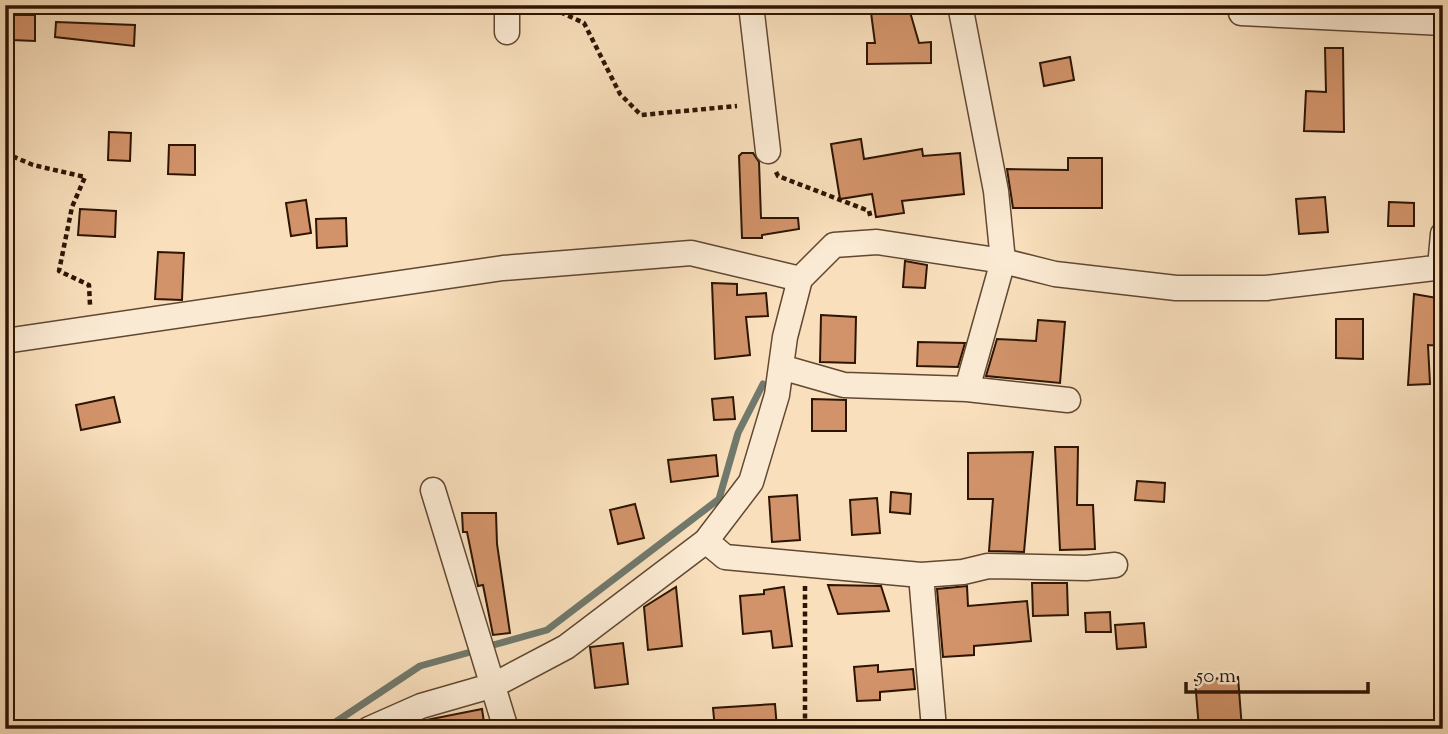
<svg xmlns="http://www.w3.org/2000/svg" width="1448" height="734" font-family="'Sorts Mill Goudy',serif">
<style>
.lines{fill:none;stroke-linecap:round;stroke-linejoin:round}
.stream{stroke:#71796c;stroke-width:7}
.building{fill:#d2936a;stroke:#2d1503;stroke-width:2}
.minor-casing{stroke:#604831;stroke-width:27}
.path{stroke:#2d1503;stroke-width:4.5;stroke-dasharray:5 3.5;stroke-linecap:butt}
.minor{stroke:#fbead3;stroke-width:24}
</style>
<rect width="100%" height="100%" fill="#f9dfbc"/>
<filter id="stains"><feTurbulence type="fractalNoise" baseFrequency=".00286" numOctaves="4"/><feColorMatrix values="0 0 0 0 .2 0 0 0 0 .09 0 0 0 0 .02 0 0 0 .5 -.17"/></filter>
<radialGradient id="worn" r=".72"><stop offset=".6" stop-color="#630" stop-opacity="0"/><stop offset="1" stop-color="#630" stop-opacity=".3"/></radialGradient>
<g class="lines">
<path class="stream" d="M486 647 547 630 719 499 738 433 763 384
M325 729 420 666 467 653"/>
</g>
<path class="building" d="M870 5H908L919 43 931 42V63L867 64V43H875Z
M12 15H35V41L12 40Z
M56 22 135 25 134 46 55 37Z
M1325 48H1343L1344 132 1304 131 1306 91 1326 92Z
M1070 57 1074 80 1044 86 1040 63Z
M109 132 131 133 130 161 108 160Z
M861 139 864 159 922 149 923 156 960 153 964 194 902 201 904 213 876 217 872 194 840 199 831 144Z
M169 145H195V175L168 174Z
M742 153H753L759 162 761 218H798L799 229 762 235V238H742L739 156Z
M1068 158H1102V208H1013L1007 169 1068 170Z
M1325 197 1328 232 1299 234 1296 199Z
M306 200 311 233 291 236 286 203Z
M1389 202 1414 203V226H1388Z
M80 209 116 211 115 237 78 235Z
M346 218 347 246 317 248 316 219Z
M158 252 184 253 182 300 155 299Z
M905 261 927 265 925 288 903 287Z
M712 283 737 284V295L766 293 768 316 746 317 750 355 715 359Z
M1414 294 1443 299V346L1428 345 1430 384 1408 385Z
M821 315 856 317 855 363 820 362Z
M1336 319H1363V359L1336 358Z
M1038 320 1065 322 1060 383 986 376 997 339 1036 341Z
M918 342 965 343 958 367 917 366Z
M114 397 120 422 81 430 76 405Z
M733 397 735 419 714 420 712 399Z
M812 399 846 400V431H812Z
M1055 447H1078L1077 505H1093L1095 549 1060 550Z
M1033 452 1024 552 989 551 993 499H968V453Z
M716 455 718 476 671 482 668 460Z
M1137 481 1165 483 1164 502 1135 500Z
M891 492 911 494 910 514 890 512Z
M797 495 800 540 772 542 769 497Z
M877 498 880 533 852 535 850 500Z
M635 504 644 538 618 544 610 510Z
M462 513H496L497 544 510 633 493 635 483 585 478 586 467 532H463Z
M1032 583H1067L1068 615 1033 616Z
M828 585 881 586 889 611 838 614Z
M967 586 968 606 1027 601 1031 641 974 646V655L943 657 937 589Z
M676 587 682 646 648 650 644 607Z
M784 587 792 646 773 648 771 631 743 634 740 596 764 594V590Z
M1110 612 1111 632H1086L1085 613Z
M1144 623 1146 647 1117 649 1115 625Z
M623 643 628 684 595 688 590 647Z
M878 665V672L913 669 915 689 880 692V700L857 701 854 667Z
M1238 677 1242 729H1199L1195 680Z
M775 704 777 729H715L713 708Z
M482 709 485 729H425L426 720Z"/>
<g class="lines">
<defs>
<path id="minor" d="M507 5V32
M751 5 768 151
M960 5 996 191 1003 261 967 389
M1241 13 1443 23
M1440 267 1443 234
M5 341 503 268 691 253 800 279
M781 367 844 385 967 389 1068 400
M433 490 506 729
M706 541 725 557 921 575 934 729
M921 575 963 572 988 566 1086 568 1115 565
M369 729 421 706 494 685 566 647 706 541 751 482 777 395 785 337 800 279 834 245 877 242 1003 261 1055 274 1176 288H1266L1443 267"/>
</defs>
<use href="#minor" class="minor-casing"/>
<path class="path" d="M545 5 584 23 620 94 641 115 737 106
M5 153 33 165 85 177 72 207 59 271 89 285 90 305
M776 172 778 176 869 211 871 219
M805 586V729"/>
<use href="#minor" class="minor"/>
</g>
<rect width="1448" height="734" fill="none" stroke="#f9dfbc" stroke-width="28"/>
<rect x="7" y="7" width="1434" height="720" fill="none" stroke="#2d1503" stroke-width="3.5"/>
<rect x="14" y="14" width="1420" height="706" fill="none" stroke="#2d1503" stroke-width="2"/>
<path d="M1186 682v10h182v-10" fill="none" stroke="#2d1503" stroke-width="3.5"/>
<text x="1196" y="682" font-size="21" fill="#2d1503" stroke="#fbead3" stroke-width="5" paint-order="stroke">50 m</text>
<rect width="100%" height="100%" filter="url(#stains)"/>
<rect width="100%" height="100%" fill="url(#worn)"/>
</svg>
